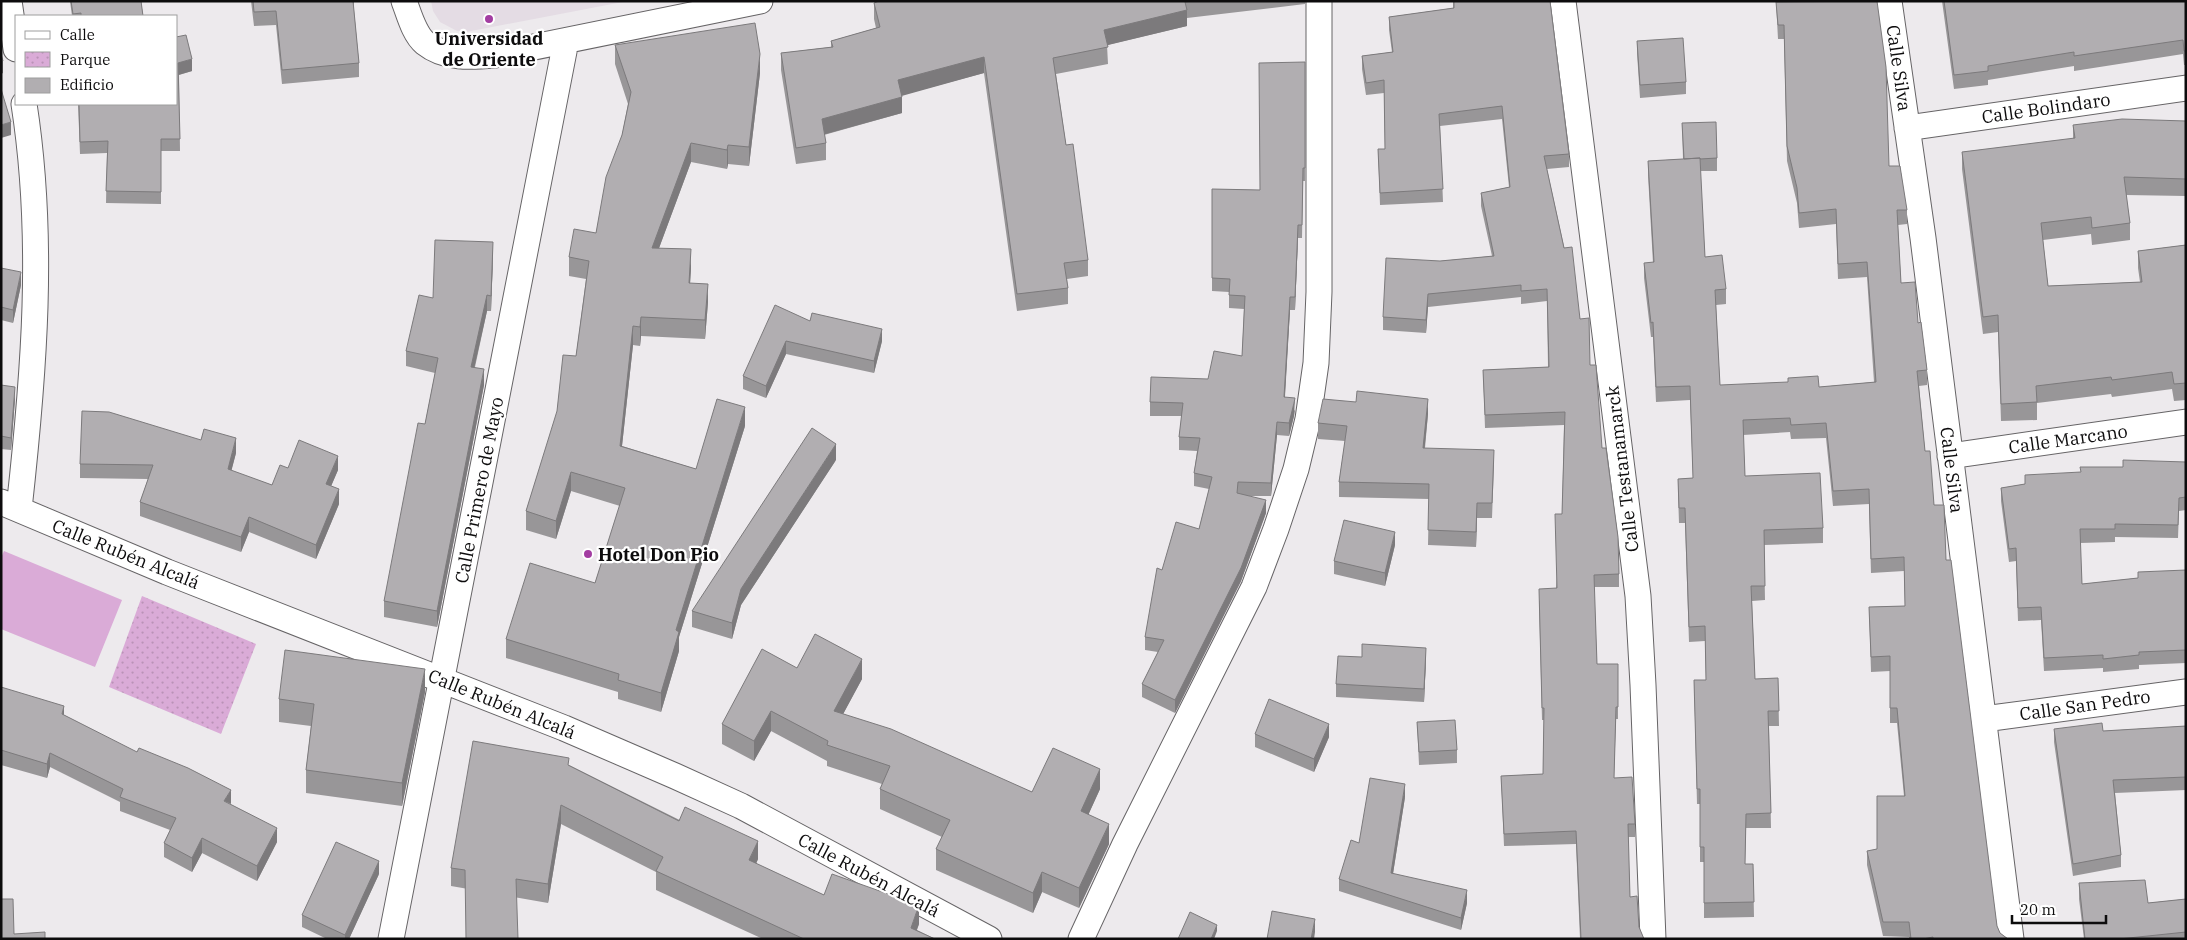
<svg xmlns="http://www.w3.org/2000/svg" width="2187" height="940" font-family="'IBM Plex Serif',serif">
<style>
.built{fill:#e4dce4}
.grass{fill:#daabd7}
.park{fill:url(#park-dots)}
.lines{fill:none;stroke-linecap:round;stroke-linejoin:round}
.minor-casing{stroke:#666466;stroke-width:27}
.minor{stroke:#fff;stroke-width:25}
.wall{fill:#989698}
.shaded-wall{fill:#7c7a7c}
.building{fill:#b1aeb1;stroke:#7c7a7c}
.poi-dot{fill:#a33da2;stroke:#fff;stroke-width:2}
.labels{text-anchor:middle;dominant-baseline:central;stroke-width:4.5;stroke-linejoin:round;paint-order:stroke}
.poi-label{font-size:18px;font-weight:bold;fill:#0d0c0d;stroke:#fff}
.street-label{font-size:18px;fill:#0d0c0d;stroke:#fff}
</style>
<defs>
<pattern id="park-dots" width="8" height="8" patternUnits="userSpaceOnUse" patternTransform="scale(1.25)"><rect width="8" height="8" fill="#daabd7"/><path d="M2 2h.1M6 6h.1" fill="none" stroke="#ba92b7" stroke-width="1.8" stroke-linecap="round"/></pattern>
</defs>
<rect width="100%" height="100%" fill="#edeaed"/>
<path class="built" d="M431 1H628L466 32 457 31 440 22 433 11Z"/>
<path class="grass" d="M4 551 122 600 95 667 1 629V558Z"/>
<path class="park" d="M142 596 256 644 221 734 109 687Z"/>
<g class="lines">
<defs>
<path id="minor" d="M9 1 16 49
M404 1C409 14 414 34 425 43 445 59 471 57 495 55L760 1
M1563 1 1638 596 1643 685 1653 939
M1889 1 1923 238 2011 939
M1907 128 2186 88
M1950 456 2186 422
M1 502 167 572 564 728 675 776 741 806 989 939
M19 509C34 374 45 239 24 104
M1984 719 2186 692
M391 939 566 41
M1081 939 1125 844 1254 587 1276 529 1296 469 1308 419 1316 363 1319 292V1"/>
</defs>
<use href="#minor" class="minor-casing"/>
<use href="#minor" class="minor"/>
</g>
<path class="wall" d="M70 1H141L143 16H72Z
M251 1H354V10L359 63V77L282 84 276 25 254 26Z
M879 1H1305V4L1187 18V26L1107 45 1108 64 1056 74 1066 145 1088 260V276L1067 279 1068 288V304L1017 311 984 73 902 95V113L824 135 826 143V160L796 164 781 70V53L831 47V41L876 28 874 19V3Z
M1453 1H1550L1569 154V167L1547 169 1590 365 1619 574V587H1594L1597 664H1618V719H1616L1614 778 1635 824V837H1628L1630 897 1639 927 1644 939H1580L1576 844 1504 846 1501 776 1543 774 1544 720H1542L1539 601 1556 588 1562 514 1564 425 1485 428 1483 370 1548 367 1547 301 1521 304V297L1428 307 1426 333 1383 330V317L1440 261 1492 256 1481 206V193L1509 187 1502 119 1440 126 1443 202 1380 205 1378 149H1385L1384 93 1366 95 1362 69V56L1392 52 1389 30V17L1453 8Z
M1942 1H2186V65H2184L2183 54 2074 71V66L1988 80V85L1954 89Z
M1776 2 1889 166 1907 210V224L1898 225 1901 283 1918 323 1927 370V385L1919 386 1925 451 1934 505 1946 560 1997 926 2000 933 2008 939H1909V937L1883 936 1867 865V851L1877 849 1904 796 1897 723H1890V671L1871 672 1869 607 1905 606 1904 571 1871 573 1869 504 1833 506 1826 438 1791 439 1790 432 1743 435 1745 476 1823 528V543L1764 545 1765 600 1752 601 1755 679 1778 678 1779 726H1769L1771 828H1746L1745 864H1753L1754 917 1704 918V862H1700V804H1697L1694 680H1706L1705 641 1689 642 1685 523H1679L1678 493V479L1693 478 1690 400 1656 402 1653 337H1651L1644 278V263H1653L1648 175V161L1683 159 1682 123 1717 158V171H1700L1705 257 1726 289V304L1716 305 1720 385 1819 387 1874 382 1867 277 1838 279 1836 224 1799 228 1797 203 1787 161 1784 39H1778Z
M176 37 192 71 179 75 180 151H161V204L106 203 107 153 80 154 78 104H176Z
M1637 41 1686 82V94L1640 98 1637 53Z
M615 45 760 73 749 166 728 164 727 169 691 162 659 248 691 268 690 283 708 302 705 339 641 336 640 346 633 345 622 446 696 469 745 426 679 637V651L661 712 618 699V692L506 658V639L595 583 620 506 571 491 556 539 526 530V511L576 356 586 279 569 276V257L596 233 622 135 628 104 615 64Z
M1305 62V181H1303L1302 238H1298L1295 310H1290L1285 397 1295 411 1294 416 1289 436 1277 435 1271 496H1247L1266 513 1241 581 1175 713 1142 697V684L1158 652 1145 650V637L1162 570 1199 529 1209 489 1194 486V473L1197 451 1179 450V437L1182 416H1150V402L1208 379 1242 356 1244 309 1229 308V292L1212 291V189L1260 190Z
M2186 121V196L2126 195 2130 223V240L2092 245 2091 234 2043 240 2048 286 2140 282 2138 268V251L2186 245V400L2174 401 2172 389 2112 397 2111 394 2037 403V420L2001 421 1998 332 1983 334 1962 169V152L2073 139V125Z
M493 257 491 311H487L475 367 484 385 437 627 384 617V601L425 424 435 373 406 366V351Z
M1 268 21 285 13 323 1 320Z
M810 321 882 341 874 373 786 354 766 398 743 389V376Z
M1 385 15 399 11 450 1 449Z
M1428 414 1425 448 1494 465 1492 518H1477L1476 547 1428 545 1429 499 1339 497V482L1345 441 1318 439V423Z
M236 453 231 471 272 485 288 468 338 470 331 486 339 504 316 559 249 532 241 552 140 516V502L148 479 80 478V464Z
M836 460 741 605 732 639 692 627V611Z
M2186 462V510L2179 511 2178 538 2115 537V542L2080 543 2082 584 2138 578 2186 570V663L2139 665V669L2103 672V668L2044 671 2041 620 2018 621 2016 561 2009 562 2001 501V488L2025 484 2081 472 2123 467Z
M1395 545 1385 586 1334 574V561Z
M1362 657 1426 660 1424 702 1336 697V684Z
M797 668 862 679 843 714 1032 792 1100 789 1088 815 1109 844 1079 908 1042 892 1033 913 936 870V849L942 837 880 809V789L882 784 827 766V761L771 731 754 761 722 744V724Z
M1 687 64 715 230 804 277 842 257 881 202 853 192 872 164 857V843L170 830 120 811V802L50 767 47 778 1 765Z
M425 692 402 806 306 793V770L311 726 279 722V699Z
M1417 722 1457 750V763L1419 765Z
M2186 726V790L2115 793 2121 855V867L2073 876 2054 742V729L2103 731Z
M1255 734 1329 737 1314 772 1255 747Z
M569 765 758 859 756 864 824 895 919 924 917 930 935 939H763L656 890V872L561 824 548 903 451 886V868Z
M1405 797 1393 874 1467 903 1461 930 1339 891V879L1359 843Z
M379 874 349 939H327L302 927V915Z
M2079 883 2148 903 2186 899V939H2084L2079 899Z"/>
<path class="shaded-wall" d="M1187 10V26L1104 46V30Z
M760 54V73L749 166V147Z
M984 57V73L898 97V80Z
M192 59V71L178 75V63Z
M1 61H3V73L1 74Z
M902 97V113L822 135V119Z
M11 122V135L1 138V125Z
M691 143V162L652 267V248Z
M728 145V164L727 169V150Z
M1298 225V238L1295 310V297Z
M493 242V257L491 311V296Z
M691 249V268L689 301V283Z
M21 272V285L13 323V310Z
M708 284V302L705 339V320Z
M1428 294V307L1426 333V320Z
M487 295V311L471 382V367Z
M1290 297V310L1284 410V397Z
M641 317V336L640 346V327Z
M633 326V345L620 464V446Z
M882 329V341L874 373V361Z
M786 341V354L766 398V386Z
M484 369V385L437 627V611Z
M15 387V399L11 450V438Z
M1295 398 1294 416 1289 436V423Z
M1428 399V414L1423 463V448Z
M745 407V426L679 637V651L661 712V693L676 630Z
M1277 422V435L1271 496V483Z
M236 438V453L228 484V469Z
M836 444V460L741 605 732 639V623L741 589Z
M338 456V470L326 498V484Z
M571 472V491L556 539V521Z
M339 489V504L316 559V545Z
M1266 500V513L1241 581 1175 713V700Z
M1477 503V518L1476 547V532Z
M249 517V532L241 552V537Z
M1395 532V545L1385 586V573Z
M1426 648V660L1424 702V689Z
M862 659V679L834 731V711Z
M425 669V692L402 806V783Z
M64 706V720L62 714Z
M771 711V731L754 761V741Z
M1329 724V737L1314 772V759Z
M50 753V767L47 778V764Z
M1100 769V789L1081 831V811Z
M1405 784V797L1391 886V873Z
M231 790V804L224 801Z
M561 805V824L548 903V884Z
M1109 824V844L1079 908V888Z
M277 828V842L257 881V866Z
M202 838V853L192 872V858Z
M758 841V859L749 879V860Z
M379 861V874L349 939H345V935Z
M1042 872V892L1033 913V893Z
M1467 890V903L1461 930V918Z
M919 905V924L913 939 911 928Z
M1315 919V932L1314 939H1311Z
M1217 925V931L1214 939H1211Z"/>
<path class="building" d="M71 1H141L143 16H81V13L73 14Z
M253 1H353L359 63 282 70 276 11 254 12Z
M879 1H1192L1185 2 1187 10 1104 30 1108 47 1053 58 1066 145 1073 144 1088 260 1064 263 1068 288 1017 294 984 57 898 80 902 97 822 119 826 143 796 148 781 53 833 47 831 41 880 27 874 3Z
M1454 1H1550L1569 154 1544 156 1564 248 1572 247 1580 319 1589 318 1590 365H1596L1602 448H1606L1618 537 1619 574 1594 575 1597 664H1618V707H1616L1614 778 1632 777 1635 824H1628L1630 897 1637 896 1639 927 1644 939H1581L1576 831 1504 834 1501 776 1543 774 1544 708H1542L1539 589 1557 588 1555 514H1562L1565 412 1485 415 1483 370 1549 367 1547 289 1521 291V285L1428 294 1426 320 1383 317 1386 258 1440 261 1494 256 1481 193 1510 187 1502 106 1439 114 1443 189 1380 193 1378 149H1385L1384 80 1366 83 1362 56 1393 52 1389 17 1454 8Z
M1877 1 1886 67 1889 166H1900L1907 210H1897L1901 283 1915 282 1918 323 1921 322 1927 370 1917 371 1925 451H1930L1934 505H1944L1946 560H1951L1997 926 2000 933 2008 939H1933V937L1923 939H1911L1909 922H1883L1867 851 1877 849V796H1905L1897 708H1890V656L1871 657 1869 607 1905 606 1904 557 1871 559 1869 489 1833 491 1826 423 1791 425 1790 418 1743 420 1745 476 1820 473 1823 528 1764 530 1765 586H1751L1755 679 1778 678 1779 711H1768L1771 813 1746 814 1745 864H1753L1754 902 1704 903V847H1700V789H1697L1694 680H1706L1705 626 1689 627 1685 508H1679L1678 479 1693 478 1690 386 1656 387 1653 322 1651 323 1644 263 1654 262 1648 161 1700 158 1705 257 1722 255 1726 289 1715 290 1720 385 1788 382V378L1818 376 1819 387 1876 382 1867 262 1838 264 1836 209 1799 213 1797 188 1787 146 1784 25H1778L1776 2Z
M1944 1H2186V51H2184L2183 40 2074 56V52L1988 66V71L1954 75Z
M755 23 760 54 749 147 728 145 727 150 691 143 652 248 691 249 689 283 708 284 705 320 641 317 640 327 633 326 620 446 696 469 717 399 745 407 676 630 679 632 661 693 618 680 619 674 506 639 530 563 595 583 625 488 571 472 556 521 526 511 557 411 563 355 576 356 589 261 569 257 574 229 596 233 606 177 622 135 631 92 615 45Z
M186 35 192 59 178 63 180 139H161V192L106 191 108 141 80 142 79 104H176V37Z
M1683 38 1686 82 1640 85 1637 41Z
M1 54 3 61H1Z
M1305 62V168H1303L1302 225H1298L1295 297H1290L1284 397 1295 398 1294 403 1289 423 1277 422 1271 483 1238 482 1237 493 1266 500 1241 568 1175 700 1142 684 1164 640 1145 637 1157 568 1162 570 1176 522 1199 529 1212 477 1194 473 1200 438 1179 437 1183 403 1150 402 1151 377 1208 379 1214 351 1242 356 1245 296 1229 295 1230 279 1212 278V189L1260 190 1259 63Z
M1 89 11 122 1 125Z
M2122 119 2186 121V179L2124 177 2130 223 2092 228 2091 217 2041 223 2048 286 2142 282 2138 251 2186 245V383L2174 384 2172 372 2112 380 2111 377 2036 386 2037 402 2001 404 1998 315 1983 317 1962 152 2075 138 2073 125Z
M1716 122 1717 158 1700 159V158L1684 159 1682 123Z
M435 240 493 242 491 296 487 295 471 367 484 369 437 611 384 601 418 423 425 424 438 358 406 351 419 295 433 298Z
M1 268 21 272 13 310 1 307Z
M775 305 810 321 812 313 882 329 874 361 786 341 766 386 743 376Z
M1 385 15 387 11 438 1 436Z
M1357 391 1428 399 1423 448 1494 450 1492 503H1477L1476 532 1428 530 1429 484 1339 482 1347 426 1318 423 1323 399 1356 402Z
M82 411 109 412 201 440 204 429 236 438 228 469 272 485 280 465 288 468 299 440 338 456 326 484 339 489 316 545 249 517 241 537 140 502 153 465 80 464Z
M812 428 836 444 741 589 732 623 692 611Z
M2123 460 2186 462V497L2179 498 2178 525 2115 524V529H2080L2082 584 2138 578V572L2186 570V650L2139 652V655L2103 659V655L2044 658 2041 607 2018 608 2016 548 2009 549 2001 488 2025 484V475L2081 472 2080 467H2123Z
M1344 520 1395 532 1385 573 1334 561Z
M815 634 862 659 834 711 891 729 1032 792 1053 748 1100 769 1081 811 1109 824 1079 888 1042 872 1033 893 936 849 950 820 880 789 890 766 827 745 828 741 771 711 754 741 722 724 762 649 797 668Z
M1362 644 1426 648 1424 689 1336 684 1338 656 1362 657Z
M285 650 425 669 402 783 306 770 314 704 279 699Z
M1 687 64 706 62 714 137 752 139 748 188 768 231 790 224 801 277 828 257 866 202 838 192 858 164 843 176 818 120 797 123 789 50 753 47 764 1 750Z
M1269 699 1329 724 1314 759 1255 734Z
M1455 720 1457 750 1419 752 1417 722Z
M2102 723 2103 731 2186 726V777L2113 780 2121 855 2073 864 2054 729Z
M473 741 569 758 568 765 679 821 685 807 758 841 749 860 824 895 832 874 919 905 911 928 935 939H804L656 871 663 857 561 805 548 884 516 879 518 939H466L465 870 451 868Z
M1370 778 1405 784 1391 873 1467 890 1461 918 1339 879 1351 840 1359 843Z
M336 842 379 861 345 935 302 915Z
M2145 880 2148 903 2186 899V932L2119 939H2085L2079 883Z
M1 899H13L14 934 45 932V939H1Z
M1272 911 1315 919 1311 939H1267Z
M1190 912 1217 925 1211 939H1178Z"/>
<g class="poi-dot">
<circle cx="489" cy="19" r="5"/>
<circle cx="588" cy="554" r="5"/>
</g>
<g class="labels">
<g class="poi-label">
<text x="489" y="38">Universidad<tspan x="489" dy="21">de Oriente</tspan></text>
<text x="598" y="554" text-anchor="start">Hotel Don Pio</text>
</g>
<g class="street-label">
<text transform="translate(1899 68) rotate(82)">Calle Silva</text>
<text transform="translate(2046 108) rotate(-8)">Calle Bolindaro</text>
<text transform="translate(2068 439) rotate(-8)">Calle Marcano</text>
<text transform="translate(1622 469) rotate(-97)">Calle Testanamarck</text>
<text transform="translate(1952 470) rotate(83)">Calle Silva</text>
<text transform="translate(479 490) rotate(-79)">Calle Primero de Mayo</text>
<text transform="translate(126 554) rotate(22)">Calle Rubén Alcalá</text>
<text transform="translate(502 704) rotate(22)">Calle Rubén Alcalá</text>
<text transform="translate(2085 705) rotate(-8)">Calle San Pedro</text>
<text transform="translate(869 875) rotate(28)">Calle Rubén Alcalá</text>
</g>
</g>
<rect width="2187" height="940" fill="none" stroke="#0d0c0d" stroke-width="5"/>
<rect x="15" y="15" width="162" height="90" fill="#ffffff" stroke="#9e9e9e"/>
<rect x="25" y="31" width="25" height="8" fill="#ffffff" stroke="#9e9e9e"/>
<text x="60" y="40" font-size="15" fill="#0d0c0d">Calle</text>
<rect x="25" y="52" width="25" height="15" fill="url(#park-dots)" stroke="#9e9e9e"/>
<text x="60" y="65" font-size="15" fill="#0d0c0d">Parque</text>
<rect x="25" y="78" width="25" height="15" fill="#b1aeb1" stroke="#9e9e9e"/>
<text x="60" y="90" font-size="15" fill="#0d0c0d">Edificio</text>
<path d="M2012 915v8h94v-8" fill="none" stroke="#0d0c0d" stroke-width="2.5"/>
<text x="2020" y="915" font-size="15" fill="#0d0c0d" stroke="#ffffff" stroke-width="4" paint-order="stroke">20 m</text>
</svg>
